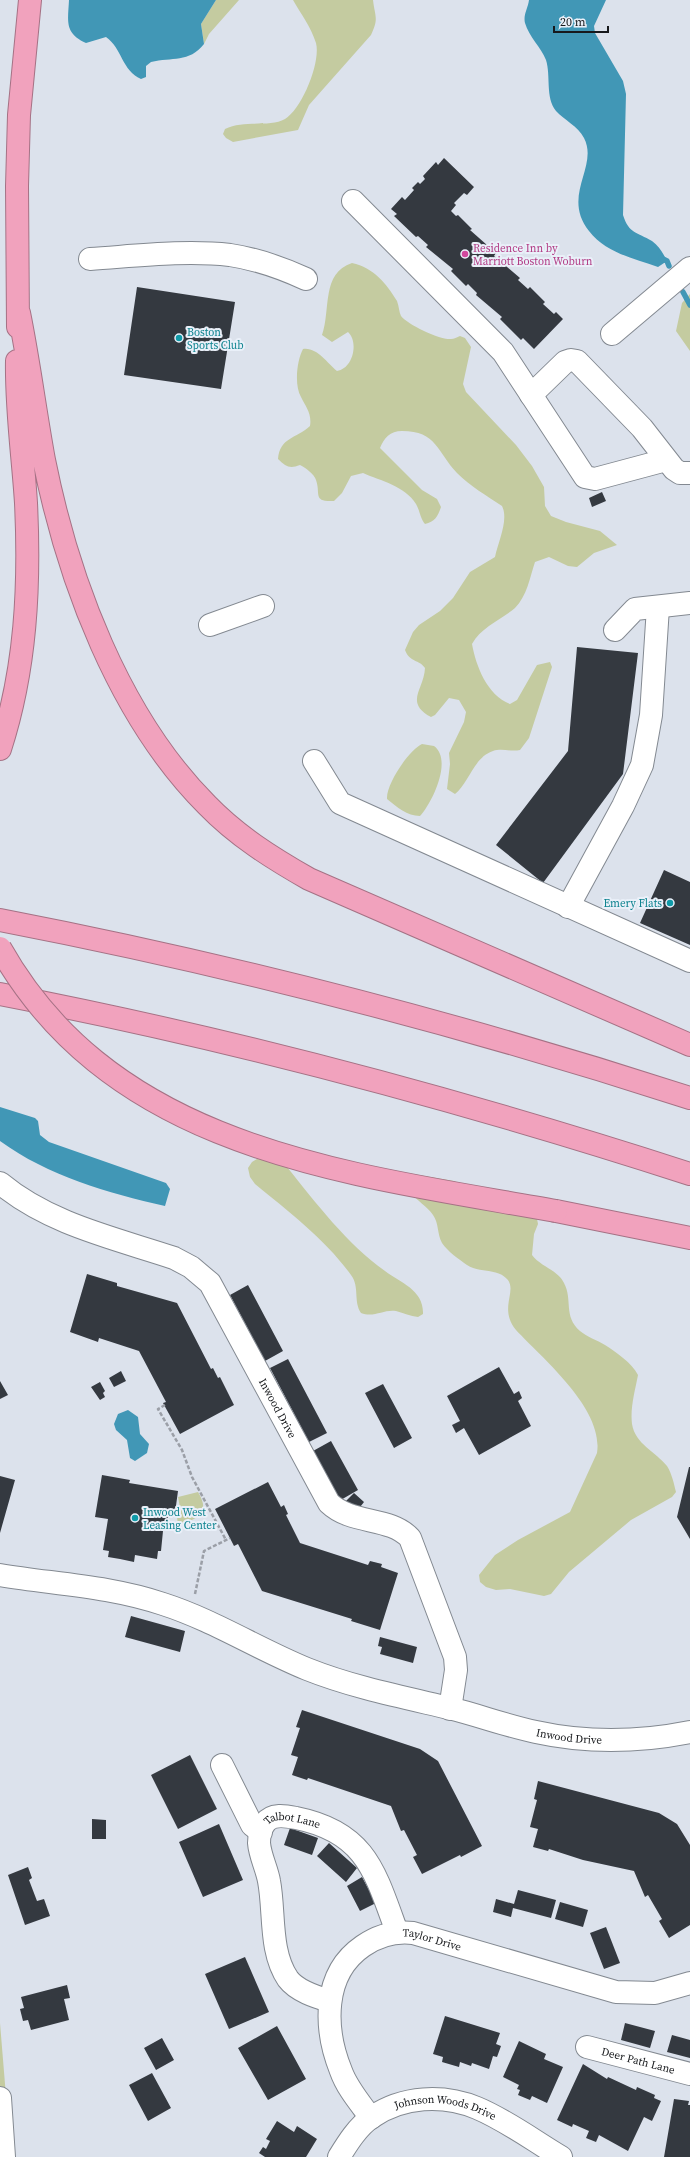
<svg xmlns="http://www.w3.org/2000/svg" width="690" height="2157" font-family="'Source Serif 4',serif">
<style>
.green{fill:#c4cba0}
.water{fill:#4197b6}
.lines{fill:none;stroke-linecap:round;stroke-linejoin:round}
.stream{stroke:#4197b6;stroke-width:5.5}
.building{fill:#343940}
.minor-casing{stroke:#838991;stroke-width:24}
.highway-casing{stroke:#a57285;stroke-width:24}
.path{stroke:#9b9fa7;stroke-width:2.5;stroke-dasharray:4 2;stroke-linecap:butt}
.minor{stroke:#fff;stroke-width:22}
.highway{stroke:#f1a2bd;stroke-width:22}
.highway-bridge-casing{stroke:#a57285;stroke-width:24;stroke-linecap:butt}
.highway-bridge{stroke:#f1a2bd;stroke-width:22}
.hotel-dot{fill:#d1479c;stroke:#eaf0f9;stroke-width:1.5}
.culture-dot{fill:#0f9aa8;stroke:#eaf0f9;stroke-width:1.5}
.labels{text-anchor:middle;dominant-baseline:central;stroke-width:4;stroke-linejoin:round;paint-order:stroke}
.hotel-label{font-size:11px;fill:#b23c85;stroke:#eaf0f9;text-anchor:start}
.culture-label{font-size:11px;fill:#0d838f;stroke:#eaf0f9;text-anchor:start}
.street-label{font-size:11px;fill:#17191c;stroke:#eaf0f9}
</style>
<rect width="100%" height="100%" fill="#dce2ec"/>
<path class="green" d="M216 0H239L209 34 204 44 201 24Z
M293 0H373C375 17 379 18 371 35L309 105 298 130 233 142 226 138 223 134 225 129C244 119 270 128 285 119 302 109 321 62 316 43 311 27 301 14 293 0Z
M352 263C374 268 386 283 397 301 399 306 399 312 401 316 408 325 440 340 451 339 454 339 457 337 460 336L465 338 471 347 463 384 466 392 516 445 532 466 544 487 545 506 551 516 566 522 600 531 617 545 594 553 577 567 568 566 549 557 535 562C530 577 527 596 515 608 501 620 481 627 472 644 476 666 487 695 510 704L517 700 537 665 550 662 552 667 529 738 520 750C511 752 502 748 493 751 474 757 469 783 455 794L447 789 450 764 449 753 464 722 466 712 459 700 449 698 435 715 431 717C404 702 424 690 425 668 419 659 410 663 405 650L413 632 419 625 440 611 453 598 470 572 495 557C498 542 509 520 502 506 487 496 470 486 457 473 437 452 437 431 402 431 390 431 384 438 380 448L422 490 437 499 441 507C438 516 435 522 425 524 420 518 420 511 416 504 405 486 381 481 363 473L351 476 342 493 334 501C312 502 321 494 316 480 314 474 306 468 300 465 290 469 286 467 278 459 280 437 296 439 310 426 312 414 306 407 301 397 294 385 297 360 303 349 317 347 327 363 337 371 353 369 359 342 348 332L332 342 322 335C331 310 321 273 352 263Z
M690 294V351L676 331 682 303Z
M422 744 434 746C453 760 432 803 420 816 407 816 397 807 387 799 386 784 409 750 422 744Z
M257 1159 274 1160 287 1167C316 1203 347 1244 385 1271 401 1283 424 1290 423 1314L418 1317C410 1316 404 1313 396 1311 384 1309 374 1318 361 1313 353 1301 360 1287 351 1275 326 1240 288 1211 255 1184L250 1177 248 1168 252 1162Z
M407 1173 454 1181 536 1214 538 1224 534 1234 532 1255C541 1267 558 1270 564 1283 573 1300 563 1316 580 1331 587 1337 597 1340 605 1345 616 1352 632 1363 638 1375 635 1391 630 1408 632 1424 635 1444 656 1452 667 1466 672 1474 674 1484 676 1492L672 1497 631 1520 569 1572 551 1594 544 1596 510 1589 496 1590 486 1587 480 1582 479 1575 495 1555 518 1540 570 1512 597 1453C604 1409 543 1359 516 1330 498 1308 518 1291 507 1279 497 1268 479 1273 467 1265 460 1260 447 1251 442 1243 437 1234 439 1223 433 1215 427 1206 417 1201 411 1193 408 1189 405 1182 403 1177Z
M198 1492C211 1514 198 1518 178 1525L177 1517 181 1513 178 1497Z
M0 2023 11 2157H0Z"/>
<path class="water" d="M69 0H216L201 24 204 44C189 63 172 57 151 62L146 66V77L141 79C122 71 122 48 106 37L86 43C64 33 68 21 69 0Z
M529 0H606L594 26 595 33 623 81 626 94 623 215C629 234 637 232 652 241 659 246 663 253 667 261L658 267C633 258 606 253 589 231 561 195 599 167 584 138 578 126 564 120 556 111 545 97 551 76 546 60 541 47 529 37 525 23 523 15 528 8 529 0Z
M0 1107 35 1118 38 1121 40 1135 49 1142 166 1183 170 1189 165 1206C108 1193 48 1176 0 1141Z
M128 1410 138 1417 140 1434 149 1444 147 1453 135 1461 130 1458 127 1440 116 1430 114 1424 118 1414Z"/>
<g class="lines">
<path class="stream" d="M661 258 667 261 669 266
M683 292 690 305"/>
</g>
<path class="building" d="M444 158 474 187 467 195 464 193 454 203 456 205 451 211 456 216 458 215 472 229 470 230 496 253 494 256 520 278 518 280 528 289 530 287 545 302 543 304 554 314 556 312 563 319 534 349 523 338 521 340 500 319 502 317 476 295 477 293 468 284 466 286 451 271 453 269 426 247 428 245 418 236 416 237 394 216 397 214 391 209 402 197 405 200 414 190 412 188 418 182 420 184 425 179 423 176 436 162 438 165Z
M137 287 235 302 221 389 124 375Z
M602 492 606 501 592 507 589 498Z
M577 647 638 653 623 774 543 883 496 845 568 751Z
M664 870 690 882V945L640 923Z
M87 1274 117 1283V1286L177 1303 211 1369 213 1368 218 1378 220 1377 234 1405 180 1434 163 1403 166 1402 139 1351 99 1338 98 1342 70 1332Z
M248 1285 283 1351 265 1361 230 1295Z
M288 1359 327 1433 309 1442 270 1368Z
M499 1367 514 1394 519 1391 522 1398 518 1401 531 1426 479 1455 464 1428 456 1433 452 1425 460 1421 447 1396Z
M121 1371 126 1381 114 1387 109 1378Z
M0 1381 8 1395 0 1399Z
M100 1382 105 1391 103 1393 105 1397 100 1400 91 1387Z
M383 1384 412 1438 394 1448 365 1393Z
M331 1441 358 1490 339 1501 313 1451Z
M689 1467H690V1539L677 1517Z
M102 1475 130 1480 129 1483 178 1491 175 1513 166 1512 165 1515 168 1516 167 1522 164 1521 161 1551H158L157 1559 135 1555 134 1562 120 1559 108 1557 109 1551 103 1550 108 1519 95 1517Z
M0 1476 15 1480 0 1533Z
M268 1482 281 1507 284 1505 288 1514 286 1515 300 1543 368 1565 370 1561 382 1564 381 1567 398 1573 380 1630 351 1621 352 1619 262 1591 238 1544 234 1546 215 1509Z
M354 1493 364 1502 357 1511 346 1501Z
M131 1616 185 1631 180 1652 125 1637Z
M380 1637 417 1647 413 1663 380 1654 382 1647 378 1646Z
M302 1710 420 1749 438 1761 482 1846 461 1857 460 1855 422 1874 413 1857 417 1855 404 1830 401 1831 391 1806 308 1778 307 1780 292 1775 298 1757 291 1755 300 1728 296 1727Z
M190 1755 217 1809 178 1829 151 1775Z
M538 1781 659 1813 677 1824 690 1845V1925L669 1938 659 1921 662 1919 648 1895 645 1897 634 1871 583 1860 549 1849 548 1851 533 1847 538 1829 530 1827 537 1800 534 1799Z
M92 1819 106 1820V1839H92Z
M219 1824 243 1880 203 1897 179 1842Z
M290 1828 318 1838 312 1855 284 1845Z
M329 1843 357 1868 346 1882 317 1856Z
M28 1867 32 1878 29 1880 37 1901 44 1899 50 1916 25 1925 8 1875Z
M362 1877 376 1903 360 1911 347 1886Z
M518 1890 556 1900 551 1918 513 1908 511 1917 493 1912 496 1899 514 1904Z
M560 1902 588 1910 583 1927 555 1919Z
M606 1927 620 1963 604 1969 590 1933Z
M245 1957 269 2012 229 2029 205 1974Z
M67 1985 70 1998 64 1999 69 2020 31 2030 28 2020 23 2021 20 2009 24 2008 21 1997Z
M445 2016 500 2033 496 2044 501 2046 497 2057 493 2056 489 2069 472 2063 471 2066 460 2062 459 2067 442 2062 443 2057 433 2054Z
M625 2023 655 2031 650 2048 621 2040Z
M277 2026 306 2079 268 2100 238 2048Z
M672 2035 690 2040V2058L667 2052Z
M162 2038 174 2060 156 2070 144 2048Z
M519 2041 546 2054 544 2059 563 2067 547 2103 532 2096 530 2100 518 2095 520 2090 517 2089 519 2085 503 2077Z
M583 2064 607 2079 608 2077 636 2090 637 2087 655 2095 654 2098 661 2101 652 2121 644 2117 628 2151 599 2135 596 2142 586 2138 589 2131 573 2124 572 2127 557 2120Z
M152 2073 171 2108 148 2121 129 2085Z
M674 2099 689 2101 688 2105H690V2157H664Z
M277 2121 294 2132 297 2126 317 2139 306 2157H265L259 2153 263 2147 266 2149 270 2141 266 2139Z"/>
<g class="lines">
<defs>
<g id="minor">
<path d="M353 201 503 352 585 477 595 479 666 460"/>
<path d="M90 259C136 256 184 250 230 255 257 259 282 268 306 279"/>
<path d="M612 334 690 268"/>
<path d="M531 395 565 362 571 360 577 361 642 428 674 469 680 473H690"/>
<path d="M210 625 263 606"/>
<path d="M615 630 635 609 690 603"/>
<path d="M314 761 340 803 690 961"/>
<path d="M568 907 623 806 642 765 651 715 658 607"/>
<path id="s1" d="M0 1183C49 1224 114 1238 174 1258L191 1267 210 1283 329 1503C352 1525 389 1516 410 1538L455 1657 456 1670 450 1709"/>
<path id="s2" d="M0 1575C54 1584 110 1586 163 1604 213 1620 258 1649 307 1669 352 1687 402 1697 449 1708 478 1715 507 1726 536 1732 586 1743 640 1742 690 1732"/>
<path d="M222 1765 252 1825 261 1832"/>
<path id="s3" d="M330 2001C316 1997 297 1991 288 1979 269 1951 275 1912 269 1881 267 1869 260 1856 259 1843 259 1836 261 1828 265 1823 272 1813 286 1816 296 1818 366 1832 375 1872 397 1932"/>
<path id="s4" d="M587 2047 690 2074"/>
<path d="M0 2098 4 2157"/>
<path id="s5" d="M371 2118C360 2103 347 2088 341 2071 324 2029 322 1974 363 1946 379 1935 395 1931 413 1933L616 1992 655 1993 690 1983"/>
<path id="s6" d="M339 2157C347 2144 358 2126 372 2117 403 2096 443 2094 477 2108 506 2120 534 2141 561 2157"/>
</g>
<path id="highway" d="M19 313C29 362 35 411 44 460 68 580 119 717 207 805 237 836 272 858 309 879L690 1045
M18 327 17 186 19 115 30 0
M0 749C26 669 30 586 26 503 23 456 16 408 17 361
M0 920C233 965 464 1025 690 1098
M0 994C234 1039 464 1101 690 1174
M556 1211 690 1238"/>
</defs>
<use href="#minor" class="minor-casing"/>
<use href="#highway" class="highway-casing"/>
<path class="path" d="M165 1405 158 1409 182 1450 192 1477 226 1540
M195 1594 204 1551 230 1538"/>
<use href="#minor" class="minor"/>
<use href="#highway" class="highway"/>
<defs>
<path id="highway-bridge" d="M0 948C114 1151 350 1174 556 1211"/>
</defs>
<use href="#highway-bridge" class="highway-bridge-casing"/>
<use href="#highway-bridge" class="highway-bridge"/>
</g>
<circle class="hotel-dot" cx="465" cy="254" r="4"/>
<g class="culture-dot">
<circle cx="179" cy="338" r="4"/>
<circle cx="670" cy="903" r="4"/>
<circle cx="135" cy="1518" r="4"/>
</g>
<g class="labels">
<g class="hotel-label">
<text x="473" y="248">Residence Inn by<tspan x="473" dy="13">Marriott Boston Woburn</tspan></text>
</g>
<g class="culture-label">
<text x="187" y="332">Boston<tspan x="187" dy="13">Sports Club</tspan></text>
<text x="662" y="903" text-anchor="end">Emery Flats</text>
<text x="143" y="1512">Inwood West<tspan x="143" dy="13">Leasing Center</tspan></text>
</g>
<g class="street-label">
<text stroke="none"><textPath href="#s1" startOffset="377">Inwood Drive</textPath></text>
<text stroke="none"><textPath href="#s2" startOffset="595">Inwood Drive</textPath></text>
<text stroke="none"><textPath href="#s3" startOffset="239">Talbot Lane</textPath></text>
<text stroke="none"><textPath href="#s5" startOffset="266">Taylor Drive</textPath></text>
<text stroke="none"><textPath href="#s4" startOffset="53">Deer Path Lane</textPath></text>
<text stroke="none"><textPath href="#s6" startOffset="130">Johnson Woods Drive</textPath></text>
</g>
</g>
<path d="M554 26v6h54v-6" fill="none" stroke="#17191c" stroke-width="2"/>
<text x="560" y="26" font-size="12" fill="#17191c" stroke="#eaf0f9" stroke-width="3" paint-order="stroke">20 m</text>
</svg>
